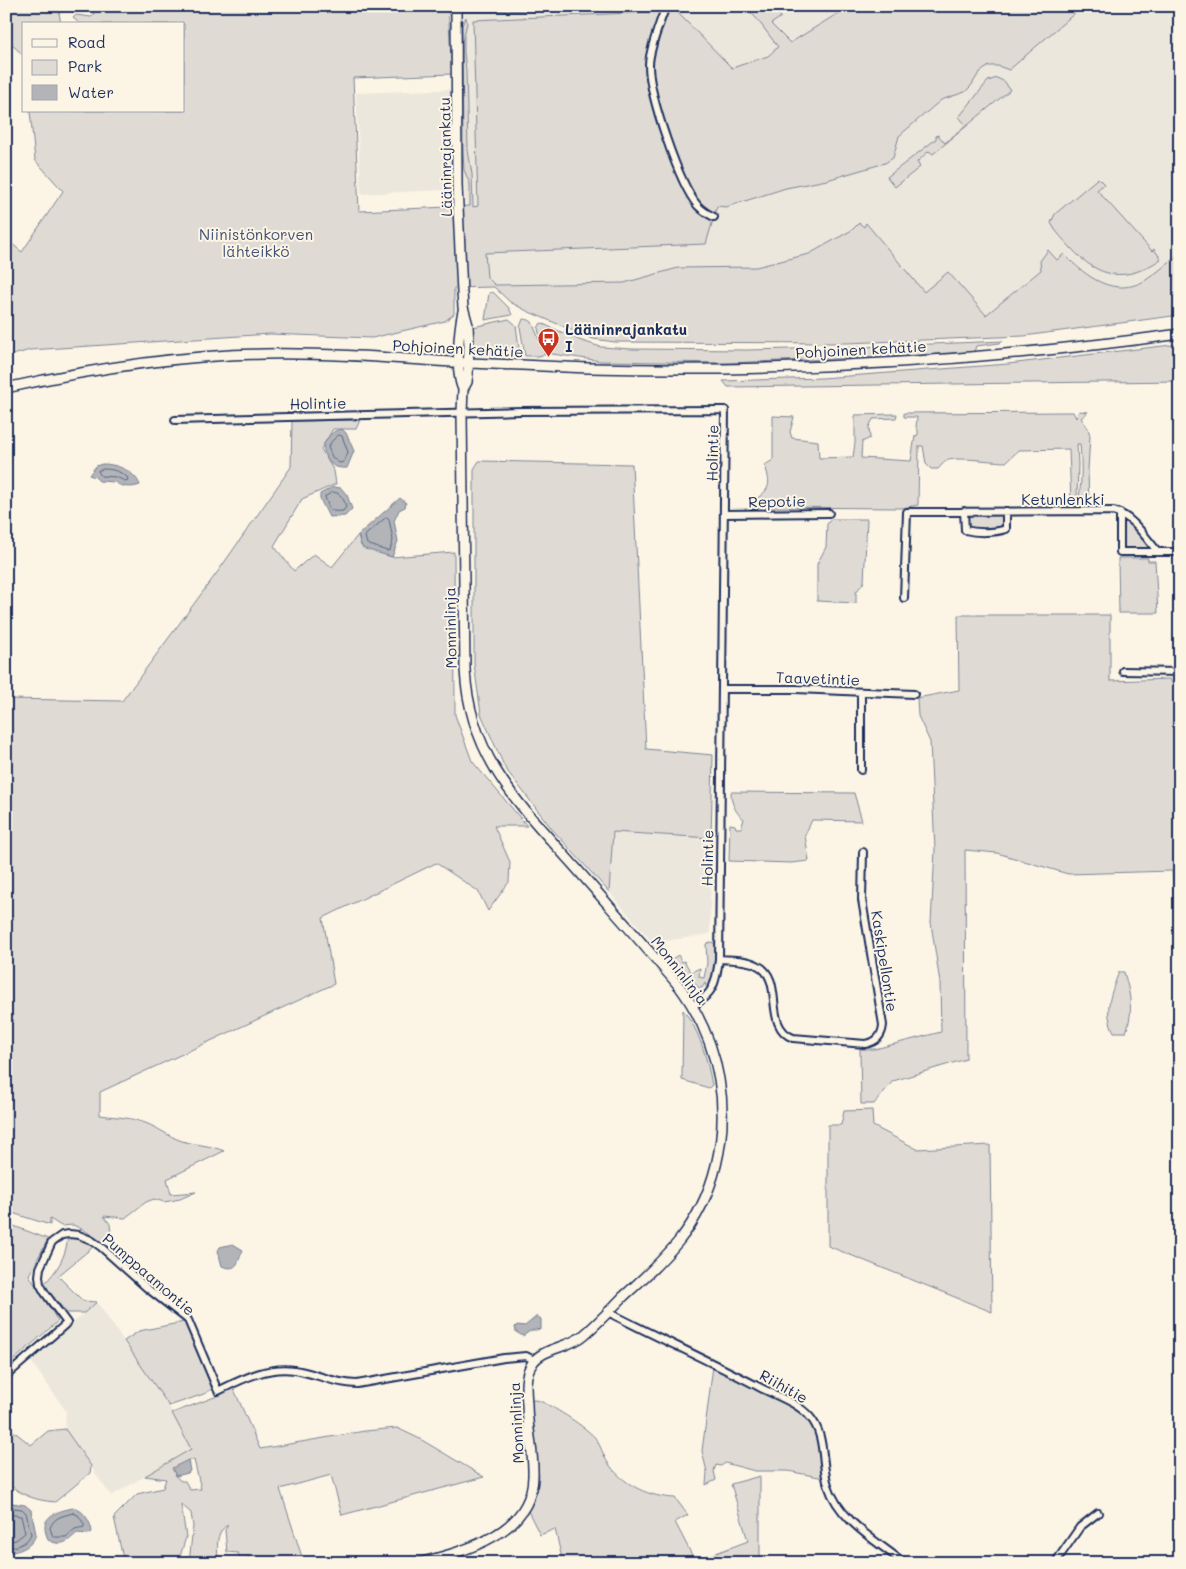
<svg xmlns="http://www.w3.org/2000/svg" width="1186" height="1569" font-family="Mali,sans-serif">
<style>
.built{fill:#ece7dc}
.green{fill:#dfdbd4;stroke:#7d8599;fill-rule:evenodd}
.water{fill:#b2b4b8;stroke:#767f94}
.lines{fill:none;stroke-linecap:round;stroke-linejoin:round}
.shore{stroke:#576482;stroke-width:1}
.street-casing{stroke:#1b2f5e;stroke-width:10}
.secondary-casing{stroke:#1b2f5e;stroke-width:12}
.street{stroke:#fcf5e5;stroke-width:6}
.secondary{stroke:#fcf5e5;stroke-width:9}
.labels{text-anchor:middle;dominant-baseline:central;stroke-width:4;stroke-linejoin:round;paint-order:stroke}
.street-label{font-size:15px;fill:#1b2f5e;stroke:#fcf5e5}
.park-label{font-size:15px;fill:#425176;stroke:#fcf5e5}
.poi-label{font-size:15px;font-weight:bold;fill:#1b2f5e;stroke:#fcf5e5;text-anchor:start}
</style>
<rect width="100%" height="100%" fill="#fcf5e5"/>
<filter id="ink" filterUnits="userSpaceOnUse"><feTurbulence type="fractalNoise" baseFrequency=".02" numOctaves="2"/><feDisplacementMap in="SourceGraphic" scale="10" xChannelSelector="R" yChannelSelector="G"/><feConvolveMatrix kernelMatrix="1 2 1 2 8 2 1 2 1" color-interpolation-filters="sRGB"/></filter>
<g filter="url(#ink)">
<path class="built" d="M463 6H1180V270L996 330 880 279 468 287 465 189 361 194 356 93 463 89Z
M613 832 711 838 710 934 653 943 609 892Z
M97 1302 169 1406 192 1449 111 1496 65 1429 66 1411 30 1360Z"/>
<path class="green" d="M6 6H71L59 13 61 24H24V56L6 39Z
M91 6H448L452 74 353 78 359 211 470 206V184L464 170 463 151 462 25 466 17 467 23 464 36V52L466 70 468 150 472 174 473 207 478 206 473 20 676 11 732 68 768 56 778 47 757 19 744 6H772L781 17 771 24 790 43 845 9 844 6H1083L1009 70 998 66H989L979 73 971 86 965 92 941 100 899 136 893 158 885 163 827 180 786 188 726 207 717 206 706 244 485 253 487 277 495 285 624 283 678 268 756 267 809 254 852 230 859 223 864 227 866 223 924 292 948 272 986 315 1041 270 1040 261 1048 250 1057 260 1064 254C1085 276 1114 299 1146 280 1158 272 1169 262 1180 253V315L1024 336 847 343 615 342 593 339 527 311 510 302 494 287 454 288V314L445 321 372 338 270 334 30 350 6 357V239L22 252 63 191 35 160 30 111H184V24H80L73 18 76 15 91 17 94 15 93 8Z
M997 78 1005 82 1010 90 933 154 929 151 917 162 920 167 895 187 887 177 936 139V136L938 135 945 143 966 125 959 117 988 81Z
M1098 178 1104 184 1097 190 1152 251 1154 249 1161 259C1126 283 1099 279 1071 248 1064 240 1056 233 1051 223L1055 214Z
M493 292 509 308 512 315 485 320 489 293Z
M509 319 516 325 520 356C500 355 465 358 473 327Z
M523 319 529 320 532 322 545 354 539 356H525L520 327Z
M541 323 579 340 601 347 632 349 747 350 837 348 1003 341 1000 343 976 346 974 352 889 357 726 363 601 361 552 354 539 333 538 328Z
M1180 344V381L728 387 723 381 822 378 1008 364Z
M1079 411 1088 412 1081 418 1088 428 1090 436 1088 470 1089 507H1077C1082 486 1082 466 1080 444H1077L1078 464 1077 499 1071 502 1069 449 1019 450 1006 462C994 462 955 456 946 461 943 463 940 467 938 469H931L926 464 923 446H919L918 505 902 508 757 507 756 499C772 488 770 483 765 465L773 460V416L794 417 790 432 792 438 818 441 819 458 853 457 855 443V415L897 414 896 418 873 419 869 427 870 438 862 442 861 458 911 461 915 436 918 435V430L916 427 917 417H904V413L1073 412 1076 418Z
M360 420 356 429H333L321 449 334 471 336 484 302 499 274 546 294 571 314 554 332 567 358 535 361 546 392 557 454 552 455 715 472 761 527 826H494L510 862 509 882 488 911 478 891 436 863 323 918 334 984 100 1092V1115C113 1117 127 1117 139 1121 155 1125 167 1136 182 1141 196 1145 210 1145 224 1151L167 1179 171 1194 196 1192 180 1199 164 1202 154 1199 146 1202 125 1218 104 1216 110 1224 111 1234 103 1243 84 1230 73 1225 61 1226 50 1219V1225L6 1211V699L122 701 219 570 291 467 292 421Z
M479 461 632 464 646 749 713 755 711 838 613 832 609 892 552 829 505 768 481 714 474 664V469Z
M972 514H1000L1003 517V524L997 529H971L968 526V518Z
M831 519H867L864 582 856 592V603L817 601V564L826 547 827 524Z
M1124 519H1125L1151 548H1124Z
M1118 558H1148V561H1155L1158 613H1119Z
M958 615H1110V681L1170 679 1176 690H1180V969H1178L1172 871 1068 874 997 853 965 850 966 1059 893 1081 874 1104H861L860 1049H875L941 1032 940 983 931 923 935 850 930 742 918 716 917 698 959 690Z
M731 792 854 793 862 821 812 820 805 835 809 861 791 863 729 861 730 824 735 825 736 828H741L744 819C735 813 731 802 731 792Z
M710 942 715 943C717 959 716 977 707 990L705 983 702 988H699L672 959 678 955 682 962 684 961 691 972 700 968 699 977 704 978 707 963 706 944Z
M1119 972H1124C1130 993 1134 1011 1126 1032H1114C1103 1011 1111 993 1119 972Z
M683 1010C700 1031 707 1058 712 1085L709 1088 682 1080Z
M872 1110 873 1126 917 1149 990 1145 992 1312 828 1246V1125H841L844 1111Z
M6 1223 48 1239 29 1275 58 1321 6 1367Z
M68 1237 81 1240 94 1246 58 1276 83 1301 97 1302 84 1313H67L43 1285C57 1271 66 1257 68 1237Z
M184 1322 188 1325 212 1389 204 1394 169 1406 124 1341 139 1331Z
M713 1366 790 1406 807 1418 815 1430 817 1439 824 1478 788 1471H755L725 1463 721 1466 716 1465 714 1471 716 1480 706 1485 707 1472 702 1451Z
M233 1387 260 1449 365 1431 397 1428 420 1439 484 1477 342 1515 331 1475 280 1489 304 1563H250L248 1556 240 1558 238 1553 227 1552 225 1530 228 1525C214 1532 218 1549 218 1563H189L193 1526 191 1513 181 1504 186 1537 178 1563H124L114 1517 137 1494 163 1488 166 1479 145 1476 191 1449 172 1413 220 1395ZM188 1460H194L201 1489 190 1490 185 1481H181L174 1475Z
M531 1400C535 1400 539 1400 542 1402 554 1407 589 1429 596 1439 602 1448 604 1459 611 1467 626 1486 650 1497 675 1498L688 1515 675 1522 695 1561 748 1541 731 1484 760 1476V1563H563L555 1529 540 1535 528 1511 535 1495 539 1477Z
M65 1429 91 1466 90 1473 55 1502C34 1500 23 1496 6 1482V1435L12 1430 31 1445 48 1431Z"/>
<path class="water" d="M342 429 346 433 354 451 347 468C331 469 326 461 323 446 327 438 332 430 342 429Z
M102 464C116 464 134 470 140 485 132 488 122 488 115 482L99 481 95 477 89 475 96 466Z
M333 487 341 488 347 495 352 509 345 516 329 517 320 499V494Z
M400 498 406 503 405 507 399 510 394 521 398 541 392 557 365 549 362 547 358 535Z
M233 1244 243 1250C238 1259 239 1273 222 1266L218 1251 220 1247Z
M537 1316 541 1319V1329L530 1331 523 1336 516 1332 515 1327 517 1325 525 1326Z
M188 1460 190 1471 188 1473 176 1476 172 1468Z
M6 1502 25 1505 31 1510 36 1534C33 1547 18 1552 6 1553Z
M73 1508C83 1509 91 1522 92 1532L88 1534 77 1533C67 1542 62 1547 48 1540 47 1536 45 1532 45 1528 44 1514 63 1510 73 1508Z"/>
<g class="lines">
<path class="shore" d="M339 435 342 436 348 452 344 462 339 463 332 457 328 447 332 441Z
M103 469C113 469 119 471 127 477L128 480 125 481 116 477 101 476 98 471Z
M333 492C341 493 344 499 346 507L343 511C329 512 330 511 325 497Z
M387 517 389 519 393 540 390 550 387 551 367 544 365 536Z
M6 1507 22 1509 26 1513 31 1534C27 1544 17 1547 6 1548
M73 1513 78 1515 84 1524V1527L75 1529 66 1537H53L50 1528C54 1517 62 1516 73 1513Z
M6 1514 21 1516 25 1533 16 1540 6 1542"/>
<defs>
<path id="street" d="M666 6C660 22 649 50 649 65 649 95 679 184 698 206 703 211 708 214 714 217
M456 7 531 6
M175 420 521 411 725 410 719 959C716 983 714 993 693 1006
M964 511 965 530C977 533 994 533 1006 529V511
M1120 513V552H1180
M724 514 829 513
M904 598 907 512 1113 511C1132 515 1146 538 1158 552
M1123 671 1180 672
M722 689H796L914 694
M861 692V770
M719 959C731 960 746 959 757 965 786 979 762 1026 793 1038L865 1044C876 1042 882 1037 883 1025L862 900 863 852
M608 1312C658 1338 710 1361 761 1388 777 1396 798 1403 810 1417 826 1435 821 1463 828 1485 839 1521 877 1541 904 1563
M6 1376 67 1323 45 1293 40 1284 39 1276 40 1268 52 1242 62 1235 69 1234 79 1235 91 1240 101 1247 147 1288 188 1320 218 1391C242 1379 271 1364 300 1371 320 1375 336 1384 357 1384L504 1358 526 1356 534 1360
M1055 1563 1080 1527 1098 1513"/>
<path id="secondary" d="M6 388C91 369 177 355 264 354 321 353 378 357 436 361 487 364 538 366 589 368 786 373 985 361 1180 334
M463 389C455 374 459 329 463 311
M419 1563C465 1551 532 1534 533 1476 534 1452 527 1428 527 1404 526 1391 524 1375 532 1364 541 1348 569 1348 584 1335 598 1323 611 1309 624 1296 643 1279 662 1261 678 1242 715 1197 729 1136 719 1079 713 1045 699 1013 679 986 645 946 610 907 576 868 520 805 470 759 465 670L462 413 463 389 467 382 468 373 469 346 468 325 463 307 462 293 457 185 456 6"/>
</defs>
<use href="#street" class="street-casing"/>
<use href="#secondary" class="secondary-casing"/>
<use href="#street" class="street"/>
<use href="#secondary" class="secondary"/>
</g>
</g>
<defs>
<symbol id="bus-pin" viewBox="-11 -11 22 30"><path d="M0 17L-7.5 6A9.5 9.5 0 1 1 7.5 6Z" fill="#c8321e" stroke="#fcf5e5"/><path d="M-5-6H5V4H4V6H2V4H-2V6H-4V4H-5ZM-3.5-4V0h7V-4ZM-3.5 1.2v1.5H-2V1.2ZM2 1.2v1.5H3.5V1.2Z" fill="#fff"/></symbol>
</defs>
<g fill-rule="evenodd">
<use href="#bus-pin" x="536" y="326" width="25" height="34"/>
</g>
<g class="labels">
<g class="street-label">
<text transform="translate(445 157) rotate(-91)">Lääninrajankatu</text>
<text transform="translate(458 348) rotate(3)">Pohjoinen kehätie</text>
<text transform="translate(861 349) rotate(-3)">Pohjoinen kehätie</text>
<text transform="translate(318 403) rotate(-1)">Holintie</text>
<text transform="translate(712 453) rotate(-89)">Holintie</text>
<text x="1063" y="499">Ketunlenkki</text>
<text transform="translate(777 501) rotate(-1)">Repotie</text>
<text transform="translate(450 628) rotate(-91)">Monninlinja</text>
<text transform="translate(818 678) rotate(2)">Taavetintie</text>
<text transform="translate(707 858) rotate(-89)">Holintie</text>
<text transform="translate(885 961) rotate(81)">Kaskipellontie</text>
<text transform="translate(680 970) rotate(52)">Monninlinja</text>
<text transform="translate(149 1274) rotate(41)">Pumppaamontie</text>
<text transform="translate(784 1386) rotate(29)">Riihitie</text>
<text transform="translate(516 1423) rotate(-93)">Monninlinja</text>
</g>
<g class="park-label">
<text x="256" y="234">Niinistönkorven<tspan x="256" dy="17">lähteikkö</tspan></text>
</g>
<g class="poi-label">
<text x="565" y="329">Lääninrajankatu<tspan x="565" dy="17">I</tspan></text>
</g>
</g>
<rect width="1186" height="1569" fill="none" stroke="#fcf5e5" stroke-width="25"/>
<rect x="12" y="12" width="1161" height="1544" fill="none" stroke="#1b2f5e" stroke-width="2" filter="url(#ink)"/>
<rect x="22" y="22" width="162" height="90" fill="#fcf5e5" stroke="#a2a6af"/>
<rect x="32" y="39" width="25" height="8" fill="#fcf5e5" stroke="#a2a6af"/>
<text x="68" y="48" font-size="15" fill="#1b2f5e">Road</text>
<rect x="32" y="60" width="25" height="15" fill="#dfdbd4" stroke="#a2a6af"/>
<text x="68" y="72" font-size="15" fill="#1b2f5e">Park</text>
<rect x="32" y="85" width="25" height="15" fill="#b2b4b8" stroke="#a2a6af"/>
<text x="68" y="98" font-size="15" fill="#1b2f5e">Water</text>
</svg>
